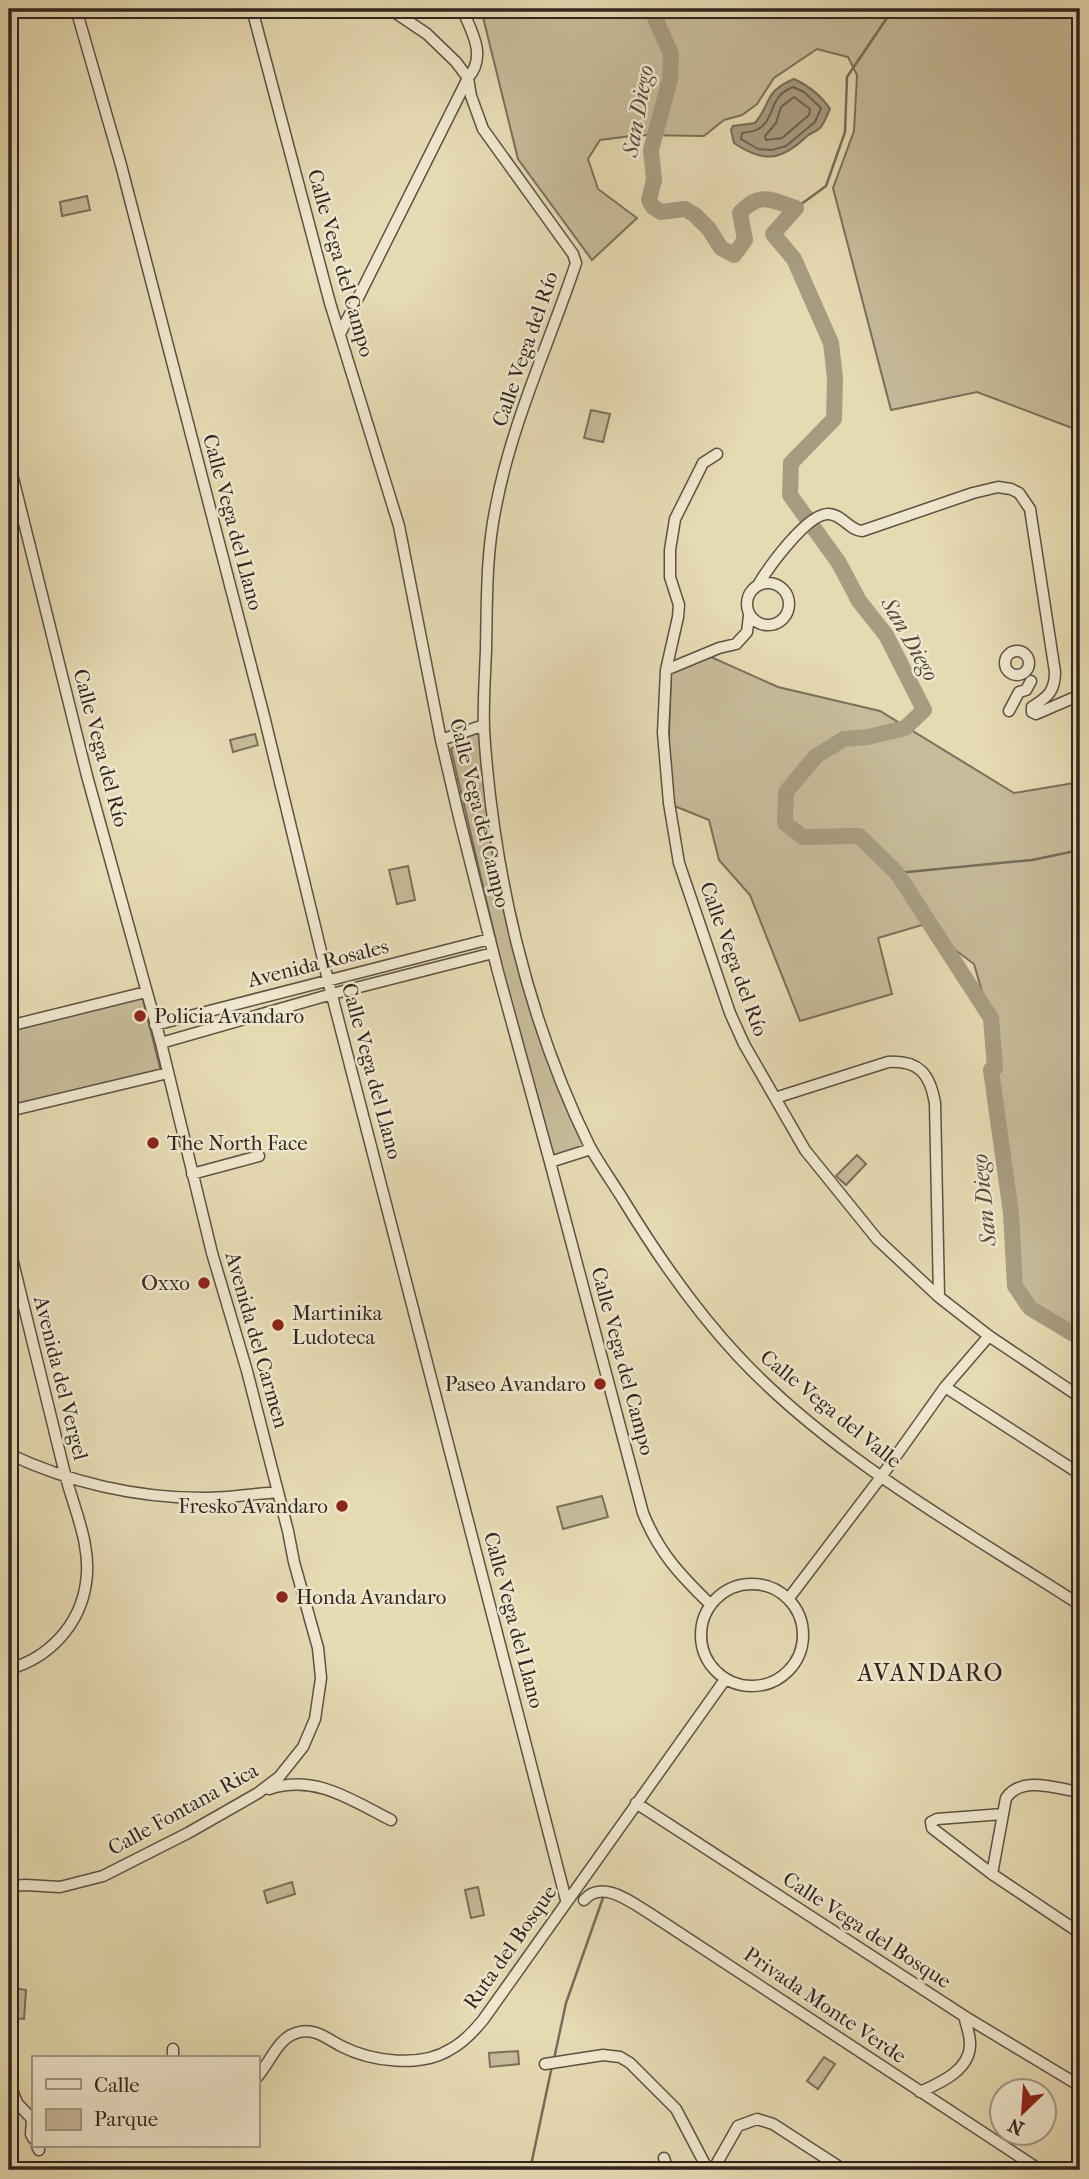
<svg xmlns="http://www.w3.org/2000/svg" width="1089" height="2179" font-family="'IM FELL French Canon',serif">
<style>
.green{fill:#c7bb99;stroke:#7c705c;stroke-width:2}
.water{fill:#a89c80;stroke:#786c5a;stroke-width:2}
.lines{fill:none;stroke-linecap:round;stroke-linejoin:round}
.shore{stroke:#6c6050;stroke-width:2}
.stream{stroke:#786c5a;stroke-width:2.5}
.river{stroke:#a89c80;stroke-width:16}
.minor-casing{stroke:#5e5244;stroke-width:13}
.minor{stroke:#efe7cd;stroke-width:10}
.poi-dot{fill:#8f2418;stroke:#efe7cd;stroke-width:2.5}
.labels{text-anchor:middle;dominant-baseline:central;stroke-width:5;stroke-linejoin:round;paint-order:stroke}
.street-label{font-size:21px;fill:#312520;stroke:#efe7cd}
.poi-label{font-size:21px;fill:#312520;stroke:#efe7cd;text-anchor:start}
.water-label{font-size:23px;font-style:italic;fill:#55493d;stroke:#efe7cd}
.quarter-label{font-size:24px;letter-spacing:2px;fill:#312520;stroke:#efe7cd}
</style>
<rect width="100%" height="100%" fill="#e6dab2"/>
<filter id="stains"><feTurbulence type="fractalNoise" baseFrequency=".00286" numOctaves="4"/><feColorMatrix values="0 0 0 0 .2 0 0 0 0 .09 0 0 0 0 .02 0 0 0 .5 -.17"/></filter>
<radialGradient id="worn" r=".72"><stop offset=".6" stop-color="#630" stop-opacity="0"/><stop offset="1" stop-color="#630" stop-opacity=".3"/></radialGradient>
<path class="green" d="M481 9H1080V431L977 392 891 410 833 188 854 131 857 75 848 57 817 49 774 78 757 104 742 115 724 120 704 136 639 135 600 140 588 159 598 189 637 218 592 260 518 159Z
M87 196 90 210 62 216 60 202Z
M591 410 610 414 603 442 584 438Z
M711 657 778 687 880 711 1014 793 1080 782V1341L1029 1311 1013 1287 1009 1213 989 1068 993 1067 990 1019 974 964 922 925 878 938 892 994 800 1021 750 895 719 860 709 820 667 803 671 671Z
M482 727 487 787 538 1021 589 1148 551 1160 526 1055 504 976 451 749Z
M255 734 258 745 233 752 230 740Z
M408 866 415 900 397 904 389 870Z
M142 996 161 1072 12 1109 9 1097V1028Z
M857 1155 866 1164 846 1185 836 1176Z
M602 1496 608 1517 563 1529 557 1507Z
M292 1882 295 1894 267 1903 264 1891Z
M478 1887 484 1915 471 1918 465 1890Z
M14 1988 26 1990 24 2019 11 2018Z
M518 2051 519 2064 490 2067 489 2053Z
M824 2057 835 2064 818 2089 807 2081Z"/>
<path class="water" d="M794 79C809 86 821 95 830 109 827 115 824 124 820 128 816 132 810 133 806 137 781 161 763 163 734 143L731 130 733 126 755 123C772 103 763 92 794 79Z"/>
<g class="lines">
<path class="shore" d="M793 87 804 92 821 108 815 122 786 146 772 150 758 149 741 139 742 133C746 132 754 132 758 129 776 120 767 97 793 87Z
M794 97 810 109 809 115 782 138 766 140 765 136 776 123 781 107Z"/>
<path class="stream" d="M796 208 826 186 845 132 847 77 893 9
M897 873 1032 860 1080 850
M554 2059 566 2003 604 1895
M530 2170 552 2066"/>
<path class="river" d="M651 9 671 54 670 79 651 150 654 180 649 200 653 207 661 212 685 209 695 215 709 229 721 248 734 255 745 240 740 213C760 191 771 200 796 208L773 234 794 259 831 343 835 378 834 419 791 463 790 495 839 563 859 601 886 635 924 710 905 728 868 737 844 739 816 756 786 792 785 823 803 837 859 836 897 873 991 1018 995 1068 991 1070 1011 1213 1015 1286 1030 1308 1080 1338"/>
<defs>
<path id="minor" d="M76 9 121 165 264 716 328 980 566 1900
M252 9 330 303 399 526 441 740 459 817 498 972 550 1162 643 1513C659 1553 681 1576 711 1605
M390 9 427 34 456 62 468 78 471 96 483 129 573 254 576 263C549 344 512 422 496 506 486 553 487 602 486 650 485 676 483 703 484 730 493 871 527 1019 590 1147 600 1165 613 1183 624 1201 657 1255 694 1309 738 1356 832 1457 964 1530 1080 1605
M340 334 468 78C487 56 472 32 462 9
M717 454 703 463 675 519 670 550V577L679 605 678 617 666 670 663 733 669 803 679 863 730 1013 744 1044 805 1150 877 1239 939 1297 989 1336 1080 1397
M9 462 87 776 161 1043 212 1253 247 1371 288 1531 294 1562 318 1648 321 1678 315 1719 303 1747 279 1777 258 1793 188 1833 103 1876 60 1887 26 1885 9 1886
M747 604a21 21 0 1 1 42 0a21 21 0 1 1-42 0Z
M758 585C768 568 808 512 829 514 843 515 849 530 862 531L973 493 998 487 1011 489 1019 493 1030 509 1055 672C1055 691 1048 697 1032 707V712L1036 714 1080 695
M1005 663a12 12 0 1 1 24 0a12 12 0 1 1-24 0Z
M666 670 719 648 736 644 747 632 749 616
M1009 711 1019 692 1026 690 1031 681
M441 740 484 725
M155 1025 490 939
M9 1026 146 992
M161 1043 332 994 493 953
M775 1098 888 1062C919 1060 930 1074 935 1103L939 1297
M9 1111 168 1073
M550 1162 591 1149
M192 1174 259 1156
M9 1246C28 1322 46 1398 65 1474 74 1509 92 1546 86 1583 80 1625 49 1658 9 1669
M945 1387 1080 1474
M9 1454C68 1482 136 1498 203 1498 228 1498 253 1494 278 1492
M701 1635a51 51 0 1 1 102 0a51 51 0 1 1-102 0Z
M789 1598 881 1477 945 1387 989 1336
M269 1789C316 1774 351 1800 391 1820
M1080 1792C1057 1789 1022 1775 1006 1798L992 1874 1080 1933
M636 1803 964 2016 1080 2086
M992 1874 932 1828 931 1822 937 1819 1003 1814
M584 1900C602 1879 631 1902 649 1913L1040 2170
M173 2058V2049
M545 2064 603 2055 620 2057 630 2063 676 2109 708 2170
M257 2077C270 2063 277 2039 296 2033 314 2027 326 2038 341 2046 372 2062 421 2068 451 2049 464 2042 474 2031 483 2020L724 1681
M9 2081 17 2103 33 2120
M920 2092C940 2083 971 2070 970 2043 970 2034 966 2025 964 2016
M32 2119 31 2134 33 2138
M37 2146 39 2150
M664 2158 668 2170
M713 2170 738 2126 757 2119 773 2124 844 2170"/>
</defs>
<use href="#minor" class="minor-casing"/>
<use href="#minor" class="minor"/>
</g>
<g class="poi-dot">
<circle cx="140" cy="1016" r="7"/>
<circle cx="153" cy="1143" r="7"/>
<circle cx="204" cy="1283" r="7"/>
<circle cx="278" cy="1325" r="7"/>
<circle cx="600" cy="1384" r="7"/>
<circle cx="342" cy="1506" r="7"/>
<circle cx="282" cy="1597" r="7"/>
</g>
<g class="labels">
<g class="street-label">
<text transform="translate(341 263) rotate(74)">Calle Vega del Campo</text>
<text transform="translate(525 349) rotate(-71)">Calle Vega del Río</text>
<text transform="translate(233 522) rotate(75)">Calle Vega del Llano</text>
<text transform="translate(101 748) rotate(75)">Calle Vega del Río</text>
<text transform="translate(480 813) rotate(76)">Calle Vega del Campo</text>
<text transform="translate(734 959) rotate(70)">Calle Vega del Río</text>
<text transform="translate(318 963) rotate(-14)">Avenida Rosales</text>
<text transform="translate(372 1071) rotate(75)">Calle Vega del Llano</text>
<text transform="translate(257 1340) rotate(74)">Avenida del Carmen</text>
<text transform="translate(623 1361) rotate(75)">Calle Vega del Campo</text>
<text transform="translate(61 1378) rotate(76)">Avenida del Vergel</text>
<text transform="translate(831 1409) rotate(39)">Calle Vega del Valle</text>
<text transform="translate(514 1620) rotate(75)">Calle Vega del Llano</text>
<text transform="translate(183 1809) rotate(-29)">Calle Fontana Rica</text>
<text transform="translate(867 1930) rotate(33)">Calle Vega del Bosque</text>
<text transform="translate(510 1947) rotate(-55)">Ruta del Bosque</text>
<text transform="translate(825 2005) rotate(34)">Privada Monte Verde</text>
</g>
<g class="poi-label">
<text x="154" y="1016">Policia Avandaro</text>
<text x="167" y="1143">The North Face</text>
<text x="190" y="1283" text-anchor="end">Oxxo</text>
<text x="292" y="1313">Martinika<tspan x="292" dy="24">Ludoteca</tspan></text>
<text x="586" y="1384" text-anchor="end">Paseo Avandaro</text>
<text x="328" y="1506" text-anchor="end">Fresko Avandaro</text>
<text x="296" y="1597">Honda Avandaro</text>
</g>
<g class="water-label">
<text transform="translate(638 111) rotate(-80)">San Diego</text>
<text transform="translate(910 639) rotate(60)">San Diego</text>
<text transform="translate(984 1200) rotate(-96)">San Diego</text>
</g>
<g class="quarter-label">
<text x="931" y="1673">AVANDARO</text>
</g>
</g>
<rect width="1089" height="2179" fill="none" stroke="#e6dab2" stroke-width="35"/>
<rect x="10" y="10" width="1068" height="2158" fill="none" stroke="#312520" stroke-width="3.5"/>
<rect x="18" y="18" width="1054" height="2144" fill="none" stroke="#312520" stroke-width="2"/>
<rect x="32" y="2056" width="228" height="91" fill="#efe7cd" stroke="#a39988" stroke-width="2"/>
<rect x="46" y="2079" width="35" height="10" fill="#efe7cd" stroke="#a39988" stroke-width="2"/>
<text x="94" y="2092" font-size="21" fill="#312520">Calle</text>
<rect x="46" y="2109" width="35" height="21" fill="#c7bb99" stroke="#a39988" stroke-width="2"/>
<text x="94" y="2126" font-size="21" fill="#312520">Parque</text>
<g transform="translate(1023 2112) rotate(205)"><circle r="33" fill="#efe7cd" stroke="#a39988" stroke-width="2"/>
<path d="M0-5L12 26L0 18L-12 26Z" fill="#8f2418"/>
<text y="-10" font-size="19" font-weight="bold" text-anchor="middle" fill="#312520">N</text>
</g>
<rect width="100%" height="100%" filter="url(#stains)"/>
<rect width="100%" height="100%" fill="url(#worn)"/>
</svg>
